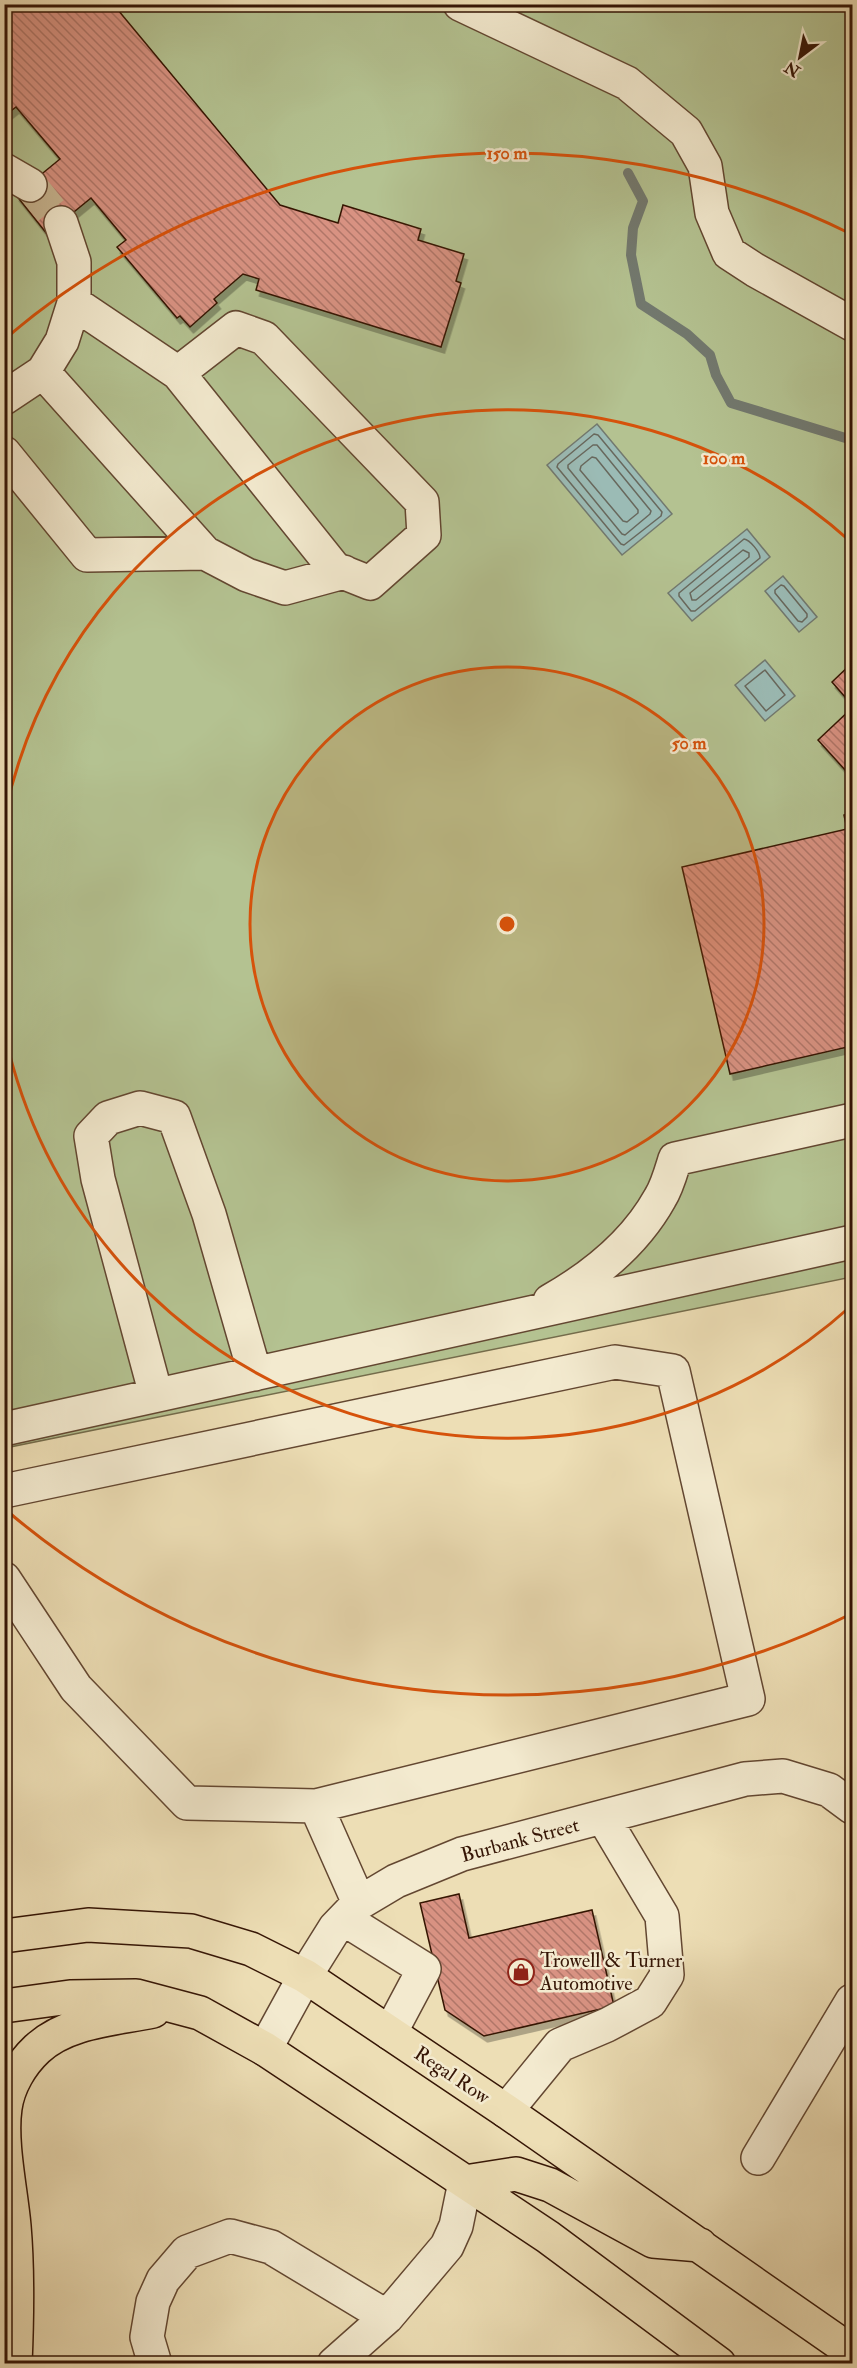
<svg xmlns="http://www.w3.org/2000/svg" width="857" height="2368" font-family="'IM FELL Double Pica',serif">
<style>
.green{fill:#b4c291;stroke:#746c4b;stroke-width:1.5}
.water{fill:#9bbbb5;stroke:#72796f;stroke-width:1.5}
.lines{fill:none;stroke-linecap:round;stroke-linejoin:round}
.shore{stroke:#68685d;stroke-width:1.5}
.stream{stroke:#72796f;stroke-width:10}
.building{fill:url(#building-back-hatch);stroke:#351505;stroke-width:1.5;filter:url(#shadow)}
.minor-tunnel{stroke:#c8b692;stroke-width:33;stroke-dasharray:33 16;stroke-linecap:butt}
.minor-casing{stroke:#634731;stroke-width:36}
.major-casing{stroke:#351505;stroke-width:36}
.minor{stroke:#f3eacf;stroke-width:33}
.major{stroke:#eddeb5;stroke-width:33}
.ring{fill:none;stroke:#d6520b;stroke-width:3}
.labels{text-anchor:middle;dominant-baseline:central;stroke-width:5;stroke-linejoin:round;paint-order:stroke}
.street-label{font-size:20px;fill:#351505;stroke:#f3eacf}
.poi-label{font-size:20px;fill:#351505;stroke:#f3eacf;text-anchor:start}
.centre{fill:#d6520b;stroke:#f3eacf;stroke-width:3}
.ring-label{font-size:18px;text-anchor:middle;font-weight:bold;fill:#d6520b;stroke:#f3eacf;stroke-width:5;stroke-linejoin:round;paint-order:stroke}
</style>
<defs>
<pattern id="building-back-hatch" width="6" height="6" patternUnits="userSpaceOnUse" patternTransform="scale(1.5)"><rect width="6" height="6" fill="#d89282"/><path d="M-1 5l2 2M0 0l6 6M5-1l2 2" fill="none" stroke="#b07668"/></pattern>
<filter id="shadow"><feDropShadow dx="3.5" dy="6" stdDeviation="0" flood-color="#0004"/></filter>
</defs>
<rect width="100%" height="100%" fill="#eddeb5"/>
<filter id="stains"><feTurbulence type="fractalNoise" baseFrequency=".00333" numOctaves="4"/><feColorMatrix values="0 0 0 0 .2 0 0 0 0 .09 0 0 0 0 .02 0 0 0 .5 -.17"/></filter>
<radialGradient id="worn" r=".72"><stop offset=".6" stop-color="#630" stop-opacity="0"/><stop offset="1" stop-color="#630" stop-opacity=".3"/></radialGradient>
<path class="green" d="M5 5H852V1277L5 1448Z"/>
<path class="water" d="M597 424 672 514 622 555 547 465Z
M747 529 770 557 692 621 668 593Z
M783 576 817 617 799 632 765 591Z
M765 660 795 696 765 721 735 685Z"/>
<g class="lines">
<path class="shore" d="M594 434 598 435 662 512 661 516 624 545 621 544 557 467 558 464Z
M593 445H597L651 511 650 514 625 535 622 534 568 468V465Z
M592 457 596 458 638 510V513L627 522 623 521 580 470 581 466Z
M744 539C750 540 760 552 760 558L695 611H691L679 596V593Z
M743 550 749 553V557L696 600H692L690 593Z
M781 585 784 586 807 614V617L802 622 798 621 775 593V590Z
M765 670 785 695 766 711 745 686Z"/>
<path class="stream" d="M628 173 643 201 633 228 631 255 641 304 687 334 710 355 716 375 731 403 852 440"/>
</g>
<path class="building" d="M4 4H113L280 205 338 223 343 205 421 229 418 240 464 254 456 281 461 283 441 347 256 290 259 279 243 274 214 299 217 303 190 327 180 316 177 318 117 247 126 240 91 198 47 234 16 195 60 159 16 107 7 114 4 111Z
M852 663V705L832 682Z
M852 708V764L846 771 818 740Z
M852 813V1046L730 1074 682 867 847 829 844 815Z
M459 1894 469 1938 592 1910 614 2006 484 2036 445 2010 420 1903Z"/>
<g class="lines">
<path class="minor-tunnel" d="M30 185 61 223"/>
<defs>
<path id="minor" d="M460 4 627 83 686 132 705 166 712 213 729 253 755 270 852 324
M4 170 30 185
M74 303 178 373 335 569 370 583 424 535 422 502 264 338 236 328 178 373
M43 372 205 553
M4 398 43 372 62 341 74 303V262L61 223
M4 453 87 555 205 553 247 575 285 588 344 572
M550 1301C594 1276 635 1243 660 1198 667 1187 671 1172 675 1159L852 1120
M156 1395 98 1179 91 1136 108 1118 140 1108 174 1117 209 1214 255 1374
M4 1429 852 1242
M4 1491 615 1362 673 1371 748 1699 316 1806 359 1903
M4 1579 76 1688 187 1803 316 1806
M344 1919 424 1969 390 2033
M265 2049 305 1976 335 1928 359 1903 396 1881 462 1854 745 1779 783 1776 829 1790 852 1807
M506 2111 560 2045 607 2025 650 2002 667 1975 662 1916 603 1817
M758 2158 852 2001
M155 2364 147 2337 153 2302 163 2280 187 2252 230 2236 271 2247 387 2317
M334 2364 387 2317 447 2246 456 2226 465 2182"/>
<path id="major" d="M4 1936 88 1925 191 1931 251 1949 305 1976 506 2111 852 2352
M4 2006 70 1997 136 1996 200 2013 265 2049 548 2237 719 2364
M465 2182 516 2174 550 2185 653 2241 700 2245
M15 2364C17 2318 18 2272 14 2226 11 2191 0 2143 5 2108 8 2086 21 2064 37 2049 67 2021 115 2019 153 2011"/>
</defs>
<use href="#minor" class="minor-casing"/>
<use href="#major" class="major-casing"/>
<use href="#minor" class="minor"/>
<use href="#major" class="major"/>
</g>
<circle cx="507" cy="924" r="257" fill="#d6520b" fill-opacity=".12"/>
<g class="ring">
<circle cx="507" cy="924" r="257"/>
<path d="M851 1306A514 514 0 0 1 5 1035M5 813A514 514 0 0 1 851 542"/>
<path d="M851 1614A771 771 0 0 1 6 1510M6 338A771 771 0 0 1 851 234"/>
</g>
<defs>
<symbol id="shop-ring" viewBox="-11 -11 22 22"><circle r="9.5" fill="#f3eacf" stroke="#8f2418" stroke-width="1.5"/><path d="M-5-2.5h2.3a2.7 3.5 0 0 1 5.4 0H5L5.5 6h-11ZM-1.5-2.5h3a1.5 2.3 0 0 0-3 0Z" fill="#8f2418"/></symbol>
</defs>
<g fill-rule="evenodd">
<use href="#shop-ring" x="506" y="1957" width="30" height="30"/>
</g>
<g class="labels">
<g class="street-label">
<text transform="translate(520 1840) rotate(-15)">Burbank Street</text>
<text transform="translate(452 2075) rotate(34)">Regal Row</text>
</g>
<g class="poi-label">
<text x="540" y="1960">Trowell &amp; Turner<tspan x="540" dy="23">Automotive</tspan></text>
</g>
</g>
<circle cx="507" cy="924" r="9" class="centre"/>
<g class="ring-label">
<text x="507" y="159">150 m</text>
<text x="724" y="464">100 m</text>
<text x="689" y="749">50 m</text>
</g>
<rect width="857" height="2368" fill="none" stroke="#eddeb5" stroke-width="24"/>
<rect x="6" y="6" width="845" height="2356" fill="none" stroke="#351505" stroke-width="3"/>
<rect x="12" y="12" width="833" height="2344" fill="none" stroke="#351505" stroke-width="1.5"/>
<g transform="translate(800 57) rotate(212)" stroke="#f3eacf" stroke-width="4.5" paint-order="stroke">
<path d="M0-4.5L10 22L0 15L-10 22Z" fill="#351505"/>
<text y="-9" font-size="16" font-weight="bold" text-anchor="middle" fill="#351505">N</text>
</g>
<rect width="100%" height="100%" filter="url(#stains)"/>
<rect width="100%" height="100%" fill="url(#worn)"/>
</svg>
